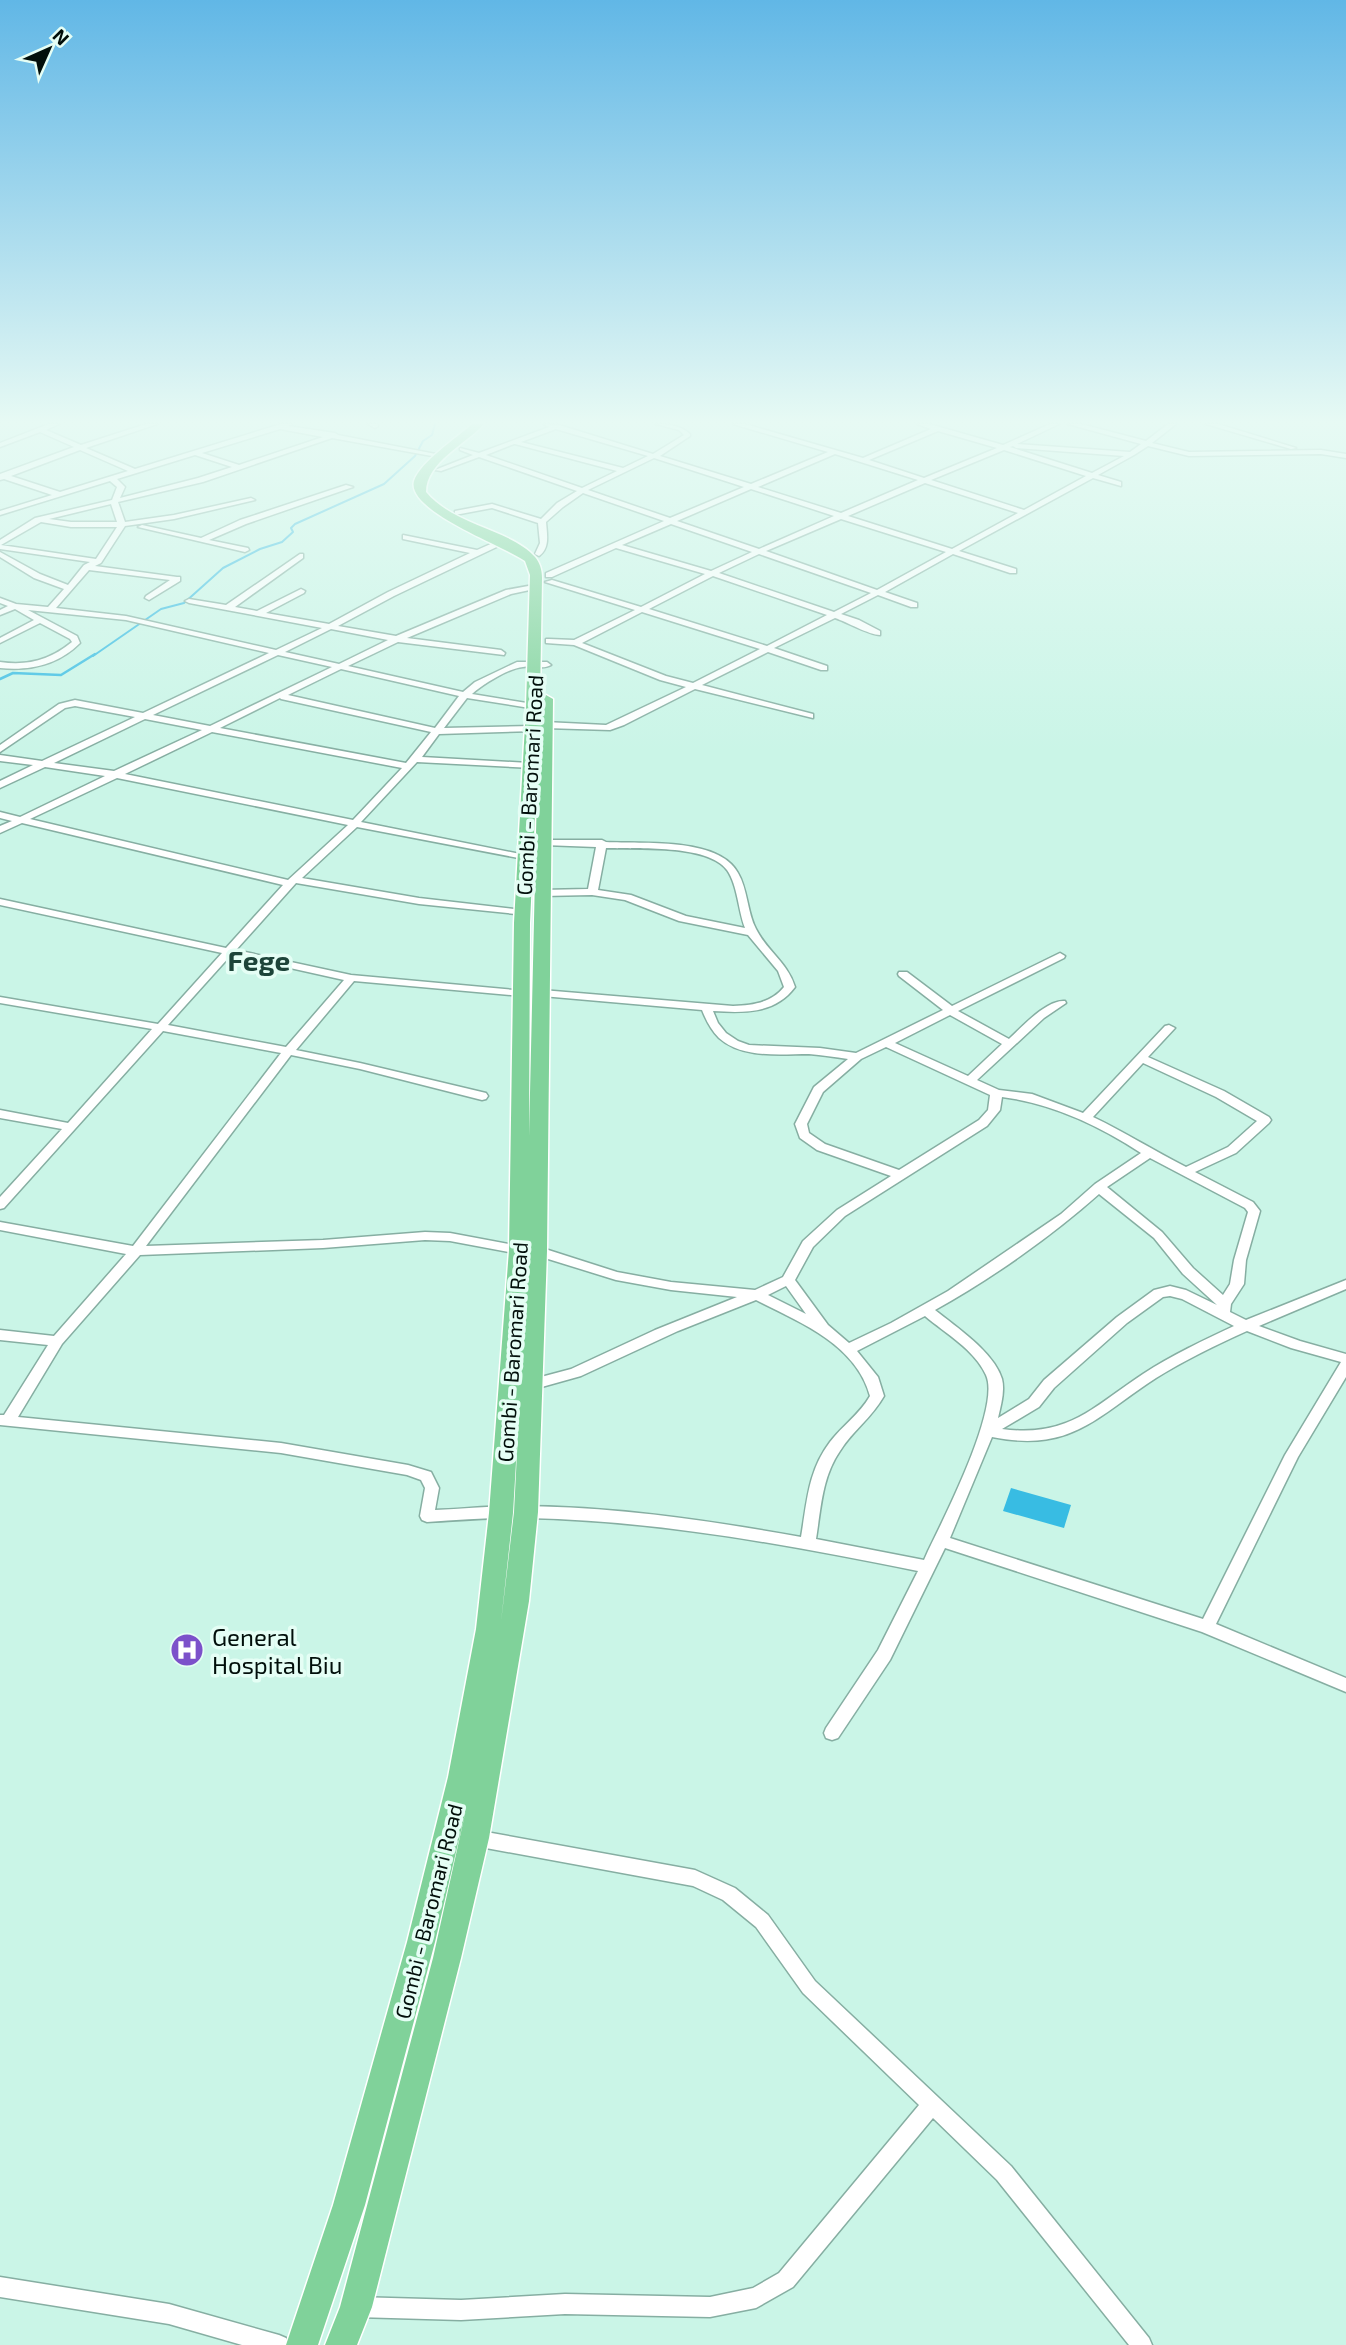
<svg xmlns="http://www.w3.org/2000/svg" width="1346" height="2345" font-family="'Exo 2',sans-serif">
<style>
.water{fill:#38bce3}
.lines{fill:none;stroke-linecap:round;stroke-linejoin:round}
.stream-far1{stroke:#38bce3;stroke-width:2}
.stream{stroke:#38bce3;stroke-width:2.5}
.minor-casing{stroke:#86aea2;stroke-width:3}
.primary-casing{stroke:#fff;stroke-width:3}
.minor{fill:#fff;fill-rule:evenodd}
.primary{fill:#80d29a;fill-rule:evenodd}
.labels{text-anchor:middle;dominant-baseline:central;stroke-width:7;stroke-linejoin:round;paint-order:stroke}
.street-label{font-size:21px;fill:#020f0b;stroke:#e5fef5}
.near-poi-label{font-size:24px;fill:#020f0b;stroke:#e5fef5;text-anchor:start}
.district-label{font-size:28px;font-weight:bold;fill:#1d4439;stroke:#e5fef5}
</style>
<rect width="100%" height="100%" fill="#caf5e7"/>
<path class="water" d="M1011 1488 1071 1505 1064 1528 1003 1511Z"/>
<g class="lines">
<path class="stream-far1" d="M93 656 161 609 184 603 223 568 260 549 282 542 293 532 291 528 295 524 384 484 415 456 423 441 432 435 435 424"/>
<path class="stream" d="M0 679 13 673 61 675 95 654"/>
<defs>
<path id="minor" d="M49 424H59L46 430 81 445 146 424H157L86 448 135 469 281 424H292L288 426 335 433 338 435 446 456 443 458 332 438 203 482 118 502 125 522 174 515 251 498 255 500 174 519 125 526 101 563 95 566 177 577H180V581L149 600 145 598 146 596 170 580 89 570 56 608 126 616 276 650 322 628 189 603 185 601 189 599 226 605 300 554H303V558L235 607 257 611 301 589 305 591 304 593 266 613 329 624 388 592 470 553 403 539V535L477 550 502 539H505V543L394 596 338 626 396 636 506 590 539 584V588L511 594 407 638 501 650 505 653 504 655 398 642 348 666 463 692 475 682 517 662H547L551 665C543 670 533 665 523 667 509 668 483 684 472 694L533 704 536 705V709L467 698 444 728 532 726 535 727V731L439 734 422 757 529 763 532 764V768L417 762 361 822 525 855 530 858 529 860 357 827 302 878 419 898 522 910 526 911V915L419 904 296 883 236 950 351 975 525 991 526 993 521 996 354 981 296 1050 360 1063 486 1093 488 1096 486 1099 482 1100 360 1069 291 1055 146 1246 323 1240 425 1232 450 1233 519 1246 524 1247 525 1250 524 1253 519 1254 450 1241 425 1240 323 1248 140 1255 62 1344 18 1417 281 1443 408 1465 431 1472 439 1488 435 1510C462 1509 489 1506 515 1506 611 1506 707 1520 801 1537 807 1502 808 1471 830 1442 842 1426 860 1414 870 1396 856 1344 799 1322 756 1300L678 1331 581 1376 531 1390 526 1389 524 1385 526 1381 571 1369 655 1330 737 1297 671 1290 616 1280 532 1254 531 1251 532 1248H542L617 1272 671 1282 755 1290 783 1277 803 1241 837 1210 891 1176 817 1150 800 1138 795 1124 814 1087 848 1059C835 1057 822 1055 809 1054 781 1054 742 1059 719 1038 711 1030 706 1020 702 1010L542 996 537 993 542 990 733 1006C753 1005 771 1003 784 987L778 971 748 935 679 921 625 900 592 895 542 896 537 893 542 890 588 889 596 847 544 845 541 844V840H602L606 842C642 844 719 837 738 873 748 890 747 912 756 929 767 951 788 963 795 987 775 1014 744 1013 713 1011L718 1023 726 1033 738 1041 749 1045 820 1048 856 1053 943 1010 899 976 898 974 899 972H907L952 1006 1060 953 1065 956 1064 958 958 1011 1009 1039C1022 1027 1047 999 1065 1001L1066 1003 1044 1018 977 1080 999 1090 1032 1094 1083 1113 1165 1026 1169 1025 1175 1028 1148 1057 1224 1091 1269 1117 1271 1120 1269 1123 1236 1153 1195 1172 1253 1202 1260 1211 1246 1260 1244 1284 1231 1304 1230 1312 1246 1320 1346 1280V1289L1259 1326 1300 1341 1346 1354V1377L1298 1457 1216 1624 1346 1678V1692L1202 1632 945 1548 890 1660 838 1738 832 1740 826 1738 824 1733 826 1728 878 1650 918 1571C789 1545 660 1521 528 1518 494 1517 461 1520 427 1522L422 1520 420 1516 425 1488 421 1480 407 1475 281 1453 0 1425V1415H4L48 1345 0 1340V1330L54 1336 126 1254 0 1230V1222L133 1246 281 1053 163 1031 4 1208 0 1209V1197L62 1129 0 1118V1110L68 1123 152 1029 0 1003V997L158 1024 222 953 0 905V899L226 948 283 885 22 823 0 833V826L12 821 0 818V812L20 817 105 776 45 767 0 788V781L33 765 0 761V755L42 761 135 717 75 706 65 708 0 752V745L59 704 75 700 143 713 269 653 126 620 28 610 77 636 80 643C58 665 30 671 0 668V662C28 666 50 660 72 642L70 639 40 623 0 643V638L34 620 15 609 0 615V610L8 606 0 603V598L16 604 48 607 64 589 34 578 0 557V552L40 574 68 585 84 565 90 562 0 549V540L35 518 112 500 117 487 110 481 0 515V511L52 495 4 479 0 480V474L74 447 40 432 0 447V443ZM280 429 323 437 239 465 202 453ZM80 450 128 471 60 492 11 476ZM195 455 232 467 198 478 120 498 125 487 117 479ZM111 504 117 522H71L49 519ZM41 522 71 527H117L96 559 1 545ZM331 629 388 640 339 664 285 652ZM278 655 332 667 210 726 153 715ZM341 669 459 696 435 728 288 695ZM280 698 281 699 431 732 406 763 220 728ZM145 719 202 730 114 771 54 763ZM212 732 402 768 353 820 125 774ZM117 778 348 825 288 880 30 819ZM606 848C636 849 708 844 727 870 738 886 738 910 745 928L686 916 631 895 598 890ZM231 955 344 980 286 1047 168 1025ZM950 1015 1002 1044 968 1076 895 1043ZM886 1047 990 1095 988 1110 979 1120 899 1170 825 1144 809 1133 807 1124 823 1092 861 1059ZM1143 1063 1216 1097 1257 1121 1228 1147 1186 1167C1154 1151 1125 1132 1093 1117ZM1002 1097C1051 1103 1100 1126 1141 1153L1095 1184 1061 1214 948 1291 891 1323 849 1343 828 1325 795 1280 813 1247 845 1216 987 1126 1000 1110ZM1150 1158 1245 1208 1248 1212 1234 1260 1230 1284 1223 1295 1193 1268 1162 1232 1107 1187ZM1099 1194 1154 1238 1183 1274 1217 1305 1186 1290 1170 1286 1154 1290 1117 1317 1044 1380 1029 1399 998 1418C1001 1405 1005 1391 1002 1379 994 1352 956 1327 935 1310 991 1279 1052 1236 1099 1194ZM786 1286 806 1314 768 1295ZM1170 1296 1182 1299 1234 1326C1204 1340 1172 1355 1143 1374 1093 1407 1068 1438 1002 1429L1039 1407 1054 1388 1127 1323 1163 1297ZM925 1316C945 1333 975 1350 986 1375 1001 1407 944 1518 928 1551L924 1560 816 1539C821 1508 822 1477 840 1451 853 1430 871 1419 884 1396L878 1377 857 1351ZM1247 1331 1291 1348 1341 1362 1285 1455 1203 1619 950 1538 992 1437C1071 1453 1096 1417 1156 1378 1185 1360 1216 1345 1247 1331Z
M368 424H377L378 426 375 428Z
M544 424 559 425 653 454 684 435 679 430 656 424C669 424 680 425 690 434V436L660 456 751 484 828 452 733 424H745L863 458 931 429 917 424H929L1003 445 1050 424H1059L1017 444 1130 452 1141 444 1068 424H1081L1146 441 1168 424H1176L1152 443 1189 452 1321 450 1346 454V458L1321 454 1189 456 1148 446 1134 455 1098 475 1121 482V486L1093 478 959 551 1016 569V573H1010L953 554 885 592 917 603V607H911L878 595 841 614 859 620 880 631V635C869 635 847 622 835 618L774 648 827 666V670H821L768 652 702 685 813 714V718L695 689 624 725 610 730 545 728 541 725 545 722 606 725 686 687 660 680 574 645 546 643V639H549L574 640 635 610 545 582 552 580 641 607 705 574 616 548 552 577H546V573L664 521 583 493 563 507 546 522C547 535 550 548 539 556L535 554 540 543 538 523 492 508 455 515V511L492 504 541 519 557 503 577 491 479 457 441 471 435 470 473 455 460 450V448L479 453 549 427ZM556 429 648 456 623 468 521 442ZM938 431 997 448 924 478 869 460ZM514 444H515L617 471 582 488 486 455ZM1013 446 1016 448 1124 456 1092 473 1010 447ZM1004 450 1086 476 1024 510 931 480ZM835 454 918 480 841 513 758 487ZM654 458 744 487 670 518 588 490ZM925 483 1018 513 952 549 848 516ZM751 489 834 516 759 549 677 521ZM841 519 946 552 877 590 766 551ZM671 524 752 552 711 571 622 545ZM759 554 871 593 834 612 719 573ZM713 576 827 615 767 646 649 609ZM642 612 760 649 693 683 666 676 582 643Z
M1206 424H1218L1296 448 1291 449Z
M346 485 353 487 246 524 209 540 248 548 249 550 245 552 138 527 142 525 201 538 240 520Z
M475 1830 695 1870 735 1888 768 1915 815 1981 1011 2166 1149 2338 1152 2345H1129L997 2180 933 2118 793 2287 756 2308 710 2317 565 2314 461 2320 356 2317 349 2314 346 2307 349 2300 356 2297 461 2300 565 2294 710 2297 753 2288 779 2273 919 2105 803 1993 756 1927 723 1900 693 1886 475 1846 469 1843 466 1838 469 1833Z
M0 2277 169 2304 279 2335 286 2338 289 2345H242L169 2324 0 2297Z"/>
<path id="primary" d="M472 424H484C466 444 426 462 426 492 454 526 510 529 535 557 540 563 542 570 542 578L540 698 546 695 553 699 547 1251 538 1512 529 1601 489 1838 461 1958 372 2307 357 2345H325L340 2307 433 1958 467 1805 435 1942 365 2205 318 2345H286L333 2205 407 1942 448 1777 476 1629 489 1513 509 1250 514 923 526 707 530 575 525 561C504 546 406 511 414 481 420 462 457 438 472 424ZM538 748 529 1136 530 923ZM520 1395 514 1512 501 1622 513 1513Z"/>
</defs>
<use href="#minor" class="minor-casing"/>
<use href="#primary" class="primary-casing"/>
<use href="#minor" class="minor"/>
<use href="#primary" class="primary"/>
</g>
<linearGradient id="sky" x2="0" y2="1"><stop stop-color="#61b7e6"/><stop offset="0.56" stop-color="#e7faf4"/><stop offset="1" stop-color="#e7faf4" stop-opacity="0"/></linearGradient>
<rect width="1346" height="753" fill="url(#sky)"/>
<defs>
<symbol id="hospital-disc" viewBox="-11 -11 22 22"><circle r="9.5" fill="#7c51ca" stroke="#e5fef5"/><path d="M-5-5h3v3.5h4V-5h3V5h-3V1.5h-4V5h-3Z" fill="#fff"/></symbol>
</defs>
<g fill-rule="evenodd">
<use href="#hospital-disc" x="168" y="1631" width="38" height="38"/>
</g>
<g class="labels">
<g class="street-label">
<text transform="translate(529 785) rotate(-87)">Gombi - Baromari Road</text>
<text transform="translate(512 1352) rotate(-86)">Gombi - Baromari Road</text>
<text transform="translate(428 1911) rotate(-76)">Gombi - Baromari Road</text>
</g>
<g class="near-poi-label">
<text x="212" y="1636">General<tspan x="212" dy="28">Hospital Biu</tspan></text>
</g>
<g class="district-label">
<text x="259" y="960">Fege</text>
</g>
</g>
<g transform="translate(49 49) rotate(45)" stroke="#e5fef5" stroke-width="5" paint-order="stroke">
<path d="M0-5L12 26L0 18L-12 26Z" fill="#020f0b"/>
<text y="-10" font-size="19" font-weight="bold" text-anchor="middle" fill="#020f0b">N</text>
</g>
</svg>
